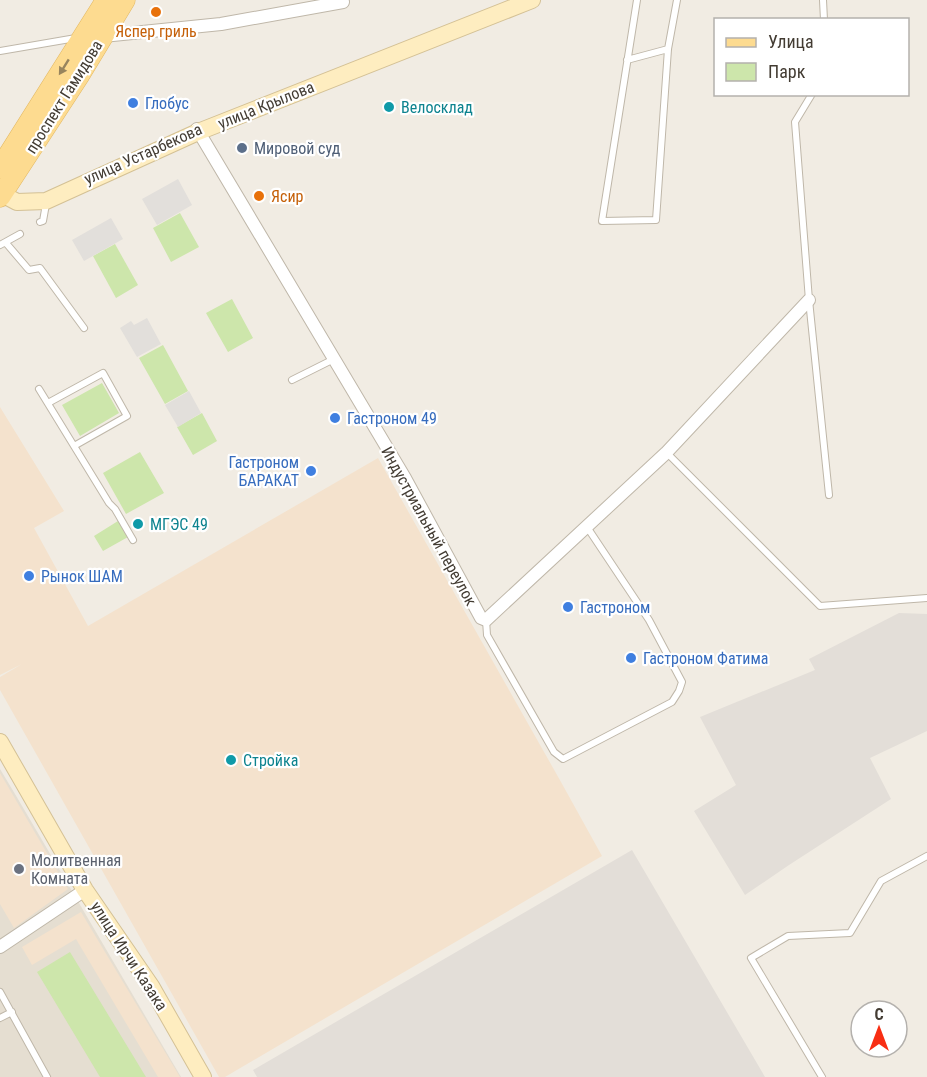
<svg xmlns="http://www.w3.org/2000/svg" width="927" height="1077" font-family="'Roboto Condensed',sans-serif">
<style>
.residential{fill:#e5ded1}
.commercial{fill:#f4e2cd}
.industrial{fill:#e3ded8}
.green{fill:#cde6ab}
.parking{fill:#e2dfdb}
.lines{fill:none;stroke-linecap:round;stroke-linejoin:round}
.lane-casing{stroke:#bfb7a9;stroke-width:8}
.street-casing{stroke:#bfb7a9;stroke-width:14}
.secondary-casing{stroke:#d4c195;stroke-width:18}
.primary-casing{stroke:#e2b760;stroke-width:21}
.lane{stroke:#fff;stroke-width:6}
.street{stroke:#fff;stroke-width:12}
.secondary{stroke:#feedc0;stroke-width:16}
.primary{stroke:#fddb90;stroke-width:20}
.oneway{fill:#97845d}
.food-dot{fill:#e8710a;stroke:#fff;stroke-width:2}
.shop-dot{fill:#3f7fe0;stroke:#fff;stroke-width:2}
.culture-dot{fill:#0f9aa8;stroke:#fff;stroke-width:2}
.service-dot{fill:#5c6f8a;stroke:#fff;stroke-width:2}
.worship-dot{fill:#6b7280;stroke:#fff;stroke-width:2}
.labels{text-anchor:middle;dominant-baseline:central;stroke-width:4.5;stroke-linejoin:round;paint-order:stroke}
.food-label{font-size:16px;fill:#c56008;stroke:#fff}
.street-label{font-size:16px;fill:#433c33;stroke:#fff}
.shop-label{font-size:16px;fill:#366cbe;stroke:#fff;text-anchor:start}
.culture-label{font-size:16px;fill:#0d838f;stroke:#fff;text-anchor:start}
.service-label{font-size:16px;fill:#4e5e75;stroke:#fff;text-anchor:start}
.worship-label{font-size:16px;fill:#5b616d;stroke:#fff;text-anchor:start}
</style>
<rect width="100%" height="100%" fill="#f1ece3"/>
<path class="residential" d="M0 769 15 794 181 1077H0Z"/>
<path class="commercial" d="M0 407 64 511 34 528 88 626 378 458 561 782 602 856 225 1077H219L0 690V677L22 664 0 675Z
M0 773 68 889 14 928 0 904Z
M81 912 180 1077H158L76 939 32 965 22 947Z"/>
<path class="industrial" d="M899 613 927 614V731L870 758 891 799 789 865 745 895 694 811 736 785 700 717 815 670 809 659Z
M632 850 765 1077H257L253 1070Z"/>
<path class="green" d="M180 213 199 247 171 262 153 228Z
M115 244 138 285 116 298 93 256Z
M232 299 253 338 228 352 206 313Z
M163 345 188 391 165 404 139 358Z
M102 383 119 413 80 436 62 405Z
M202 413 217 441 193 455 177 427Z
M140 452 164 493 126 514 103 473Z
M118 521 128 537 103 551 94 536Z
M70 952 146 1077H100L37 972Z"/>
<path class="parking" d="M178 179 192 205 157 225 142 199Z
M111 218 123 239 84 261 72 240Z
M147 318 161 344 137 357 120 328 131 321 134 325Z
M189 391 201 413 178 427 165 405Z"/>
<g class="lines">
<defs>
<path id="lane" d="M637 0 602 221 656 220 668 49 677 0
M823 0 824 20
M0 51 76 38
M627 60 668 49
M812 94 795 122 809 300 829 495
M40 222 43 221 46 204
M6 243 29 270 40 268 84 328
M0 245 20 234
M292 380 334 359
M39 389 109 503 115 509 133 540
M48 403 103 373 127 416 74 446
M667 453 820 606 927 598
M486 620 487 635 554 752 563 759 672 702 679 691 682 682 649 620 587 527
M0 992 47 1077
M0 1018 12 1012
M822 1077 751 958 788 936 850 933 881 881 927 856"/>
<path id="street" d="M103 36 221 24 343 2
M197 129 405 478 481 618 486 620 666 453 809 300
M0 947 85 890"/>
<path id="secondary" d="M2 194 17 202 46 201 198 132 532 0
M0 742 85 890 151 986 203 1077"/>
<path id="primary" d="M0 168 106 0
M0 197 79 76 125 0"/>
</defs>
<use href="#lane" class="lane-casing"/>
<use href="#street" class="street-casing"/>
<use href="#secondary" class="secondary-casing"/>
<use href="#primary" class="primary-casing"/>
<use href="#lane" class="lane"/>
<use href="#street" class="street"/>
<use href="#secondary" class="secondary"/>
<use href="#primary" class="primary"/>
</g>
<defs><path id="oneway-solid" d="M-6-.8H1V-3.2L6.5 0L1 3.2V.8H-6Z" transform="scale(1.5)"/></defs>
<use class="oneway" href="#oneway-solid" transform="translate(64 67) rotate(122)"/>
<g class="food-dot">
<circle cx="156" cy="12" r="6"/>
<circle cx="259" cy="196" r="6"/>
</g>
<g class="shop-dot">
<circle cx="133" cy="103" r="6"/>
<circle cx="335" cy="418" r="6"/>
<circle cx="311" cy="471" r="6"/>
<circle cx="29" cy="576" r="6"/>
<circle cx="568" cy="607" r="6"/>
<circle cx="631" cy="658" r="6"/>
</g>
<g class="culture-dot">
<circle cx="389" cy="107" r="6"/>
<circle cx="138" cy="524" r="6"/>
<circle cx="231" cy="760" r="6"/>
</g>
<circle class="service-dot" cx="242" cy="148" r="6"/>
<circle class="worship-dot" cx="19" cy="869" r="6"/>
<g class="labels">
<g class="food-label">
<text x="156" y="31">Яспер гриль</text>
<text x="271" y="196" text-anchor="start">Ясир</text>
</g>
<g class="street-label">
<text transform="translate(64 97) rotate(-58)">проспект Гамидова</text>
<text transform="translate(266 105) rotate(-22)">улица Крылова</text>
<text transform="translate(143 154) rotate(-24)">улица Устарбекова</text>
<text transform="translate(429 526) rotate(61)">Индустриальный переулок</text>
<text transform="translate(129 956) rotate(57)">улица Ирчи Казака</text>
</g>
<g class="shop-label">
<text x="145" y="103">Глобус</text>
<text x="347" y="418">Гастроном 49</text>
<text x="299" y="462" text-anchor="end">Гастроном<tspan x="299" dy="18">БАРАКАТ</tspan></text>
<text x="41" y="576">Рынок ШАМ</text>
<text x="580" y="607">Гастроном</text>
<text x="643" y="658">Гастроном Фатима</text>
</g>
<g class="culture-label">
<text x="401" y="107">Велосклад</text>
<text x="150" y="524">МГЭС 49</text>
<text x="243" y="760">Стройка</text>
</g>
<g class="service-label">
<text x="254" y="148">Мировой суд</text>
</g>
<g class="worship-label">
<text x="31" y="860">Молитвенная<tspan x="31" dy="18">Комната</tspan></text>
</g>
</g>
<rect x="714" y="18" width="195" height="78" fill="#ffffff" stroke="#b4b1ad" stroke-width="1.5"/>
<rect x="726" y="38" width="30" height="9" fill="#fddb90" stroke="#b4b1ad" stroke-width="1.5"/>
<text x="768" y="48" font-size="18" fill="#433c33">Улица</text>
<rect x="726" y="63" width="30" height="18" fill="#cde6ab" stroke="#b4b1ad" stroke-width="1.5"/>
<text x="768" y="78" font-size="18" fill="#433c33">Парк</text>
<g transform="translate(879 1029)"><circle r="28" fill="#ffffff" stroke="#b4b1ad" stroke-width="1.5"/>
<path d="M0-4.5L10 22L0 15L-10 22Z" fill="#f82e13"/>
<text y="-9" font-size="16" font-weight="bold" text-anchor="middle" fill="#433c33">С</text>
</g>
</svg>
